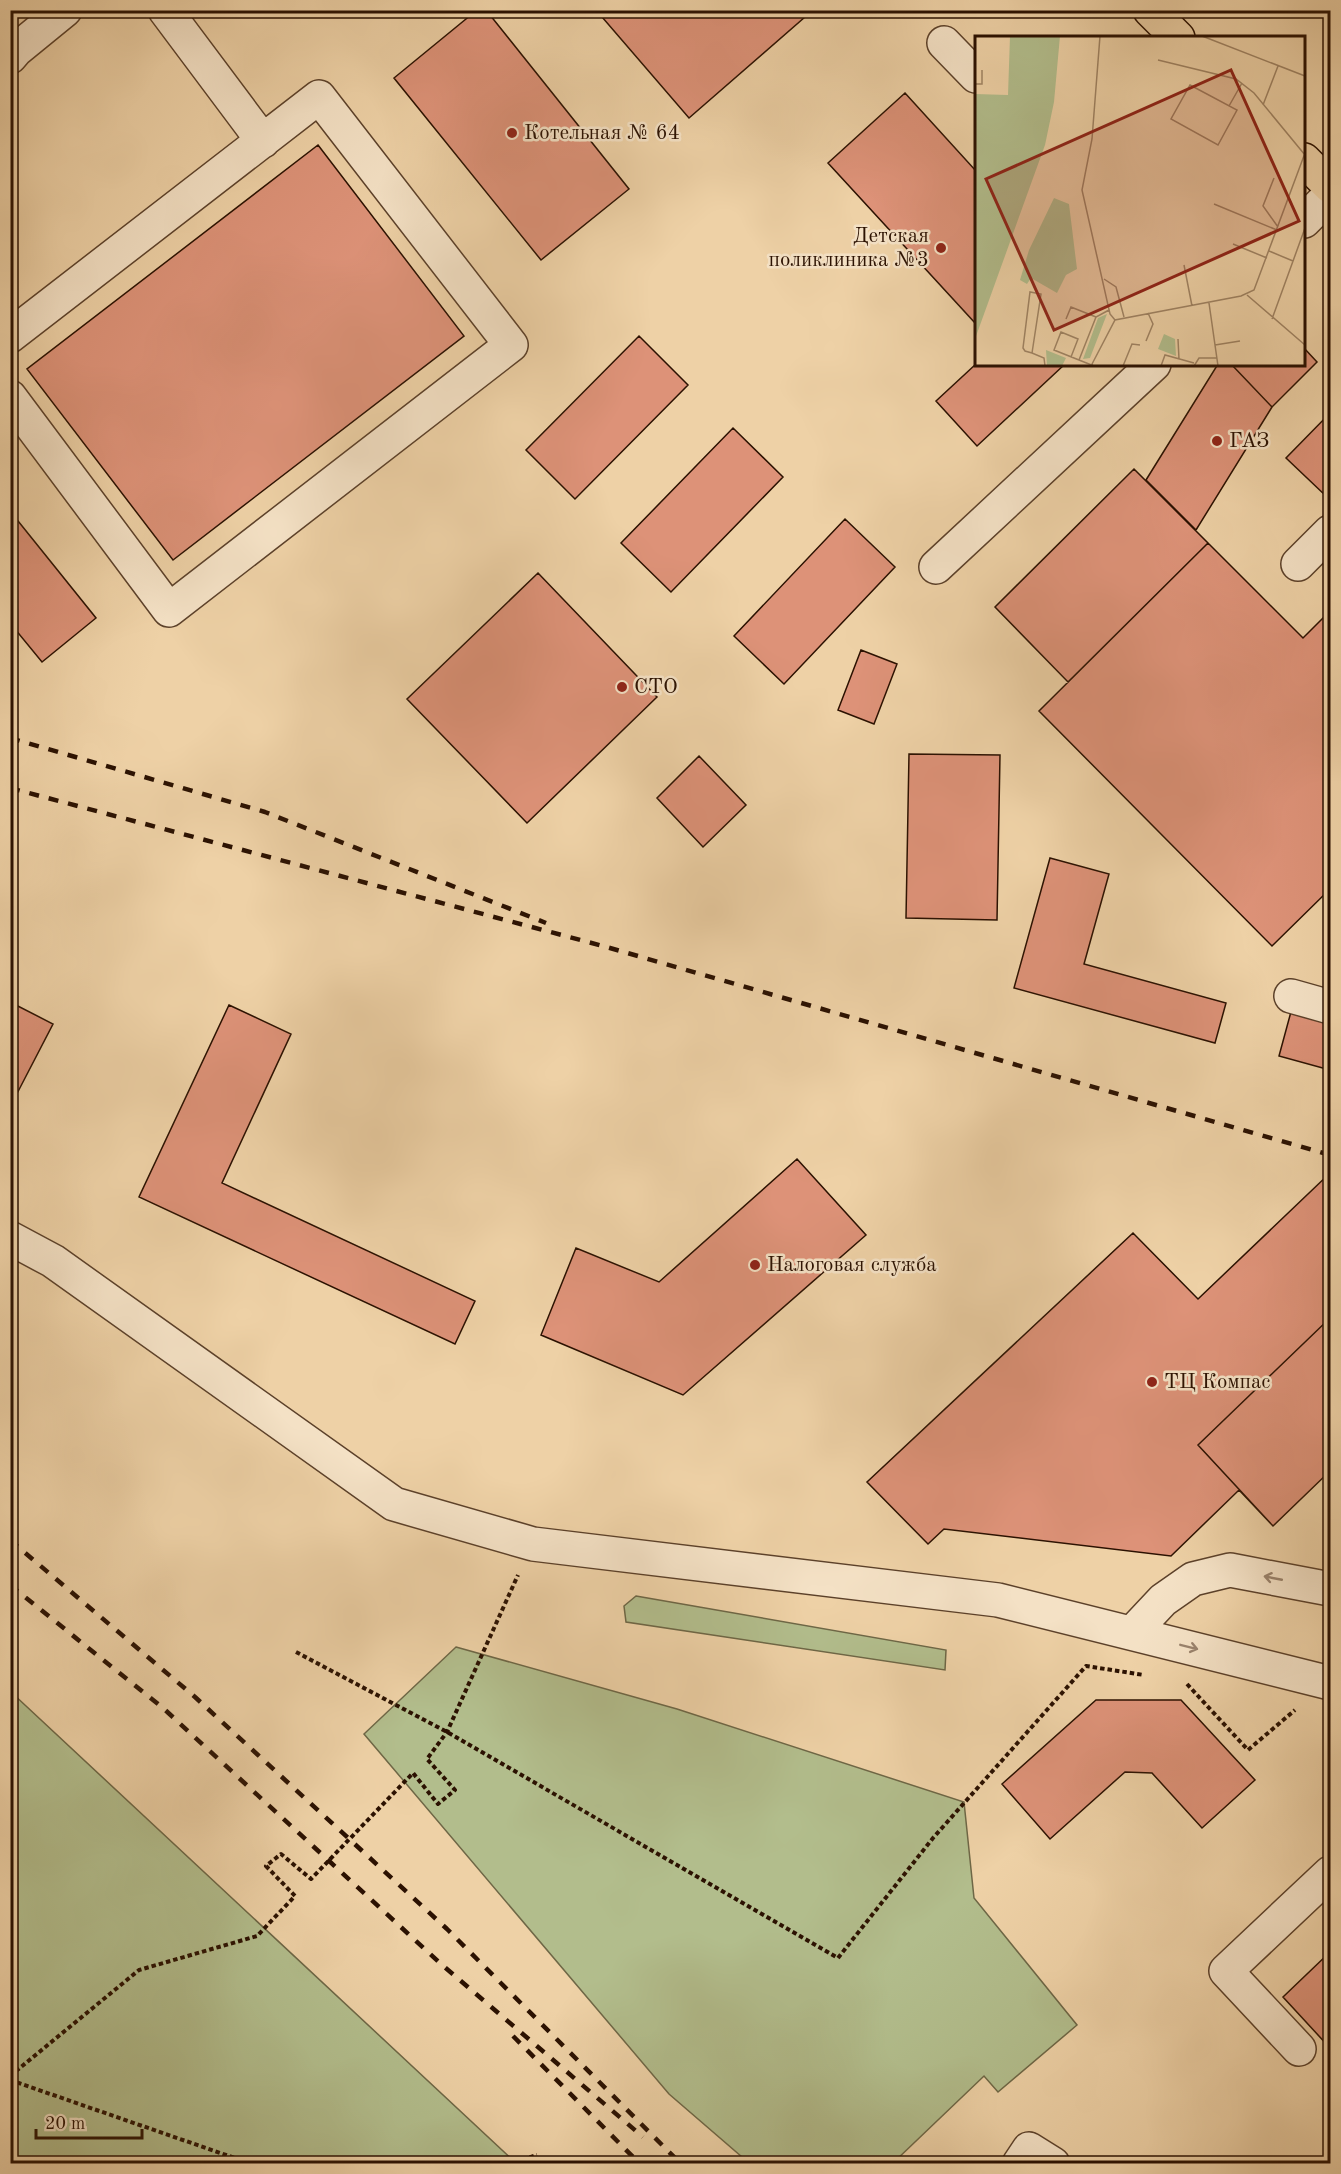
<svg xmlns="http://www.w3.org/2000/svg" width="1341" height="2174" font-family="'Old Standard TT',serif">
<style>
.green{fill:#b2bd8c;stroke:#6e6746;stroke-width:1.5}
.building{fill:#dd9278;stroke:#2b1101;stroke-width:1.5}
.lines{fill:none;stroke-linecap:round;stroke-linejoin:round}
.minor-casing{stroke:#5c412a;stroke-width:36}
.major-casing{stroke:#2b1101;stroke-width:36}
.path{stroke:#2b1101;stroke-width:4;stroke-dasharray:4.5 3;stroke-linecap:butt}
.minor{stroke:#f4e1c5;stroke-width:33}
.major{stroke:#eed1a6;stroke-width:33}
.rail{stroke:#2b1101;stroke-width:4.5;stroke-dasharray:10 10;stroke-linecap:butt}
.oneway{stroke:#9a836d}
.poi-dot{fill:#8f2418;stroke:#f4e1c5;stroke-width:2}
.labels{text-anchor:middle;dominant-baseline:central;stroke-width:5;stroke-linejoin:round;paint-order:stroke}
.poi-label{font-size:21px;fill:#2b1101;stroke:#f4e1c5;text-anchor:start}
.inset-road{fill:none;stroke:#a08464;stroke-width:1.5}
.view{fill:#8f2418;fill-opacity:0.15;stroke:#8f2418;stroke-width:3}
.inset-edge{fill:none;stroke:#2b1101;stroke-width:3}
</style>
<rect width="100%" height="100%" fill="#eed1a6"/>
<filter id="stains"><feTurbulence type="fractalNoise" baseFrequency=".00333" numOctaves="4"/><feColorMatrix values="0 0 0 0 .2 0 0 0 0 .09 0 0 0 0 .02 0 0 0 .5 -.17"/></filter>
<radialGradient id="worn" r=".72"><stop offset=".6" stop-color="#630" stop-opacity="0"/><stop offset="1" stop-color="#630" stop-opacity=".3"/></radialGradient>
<path class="green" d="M636 1596 946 1650 945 1670 626 1622 624 1606Z
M456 1647 677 1709 964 1802 974 1898 1077 2025 998 2092 984 2076 893 2163H749L669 2094 364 1734Z
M11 1692 516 2163H11Z"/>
<path class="building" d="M477 10H486L629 189 541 260 394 78Z
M596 10H813L689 118Z
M905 93 976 171V324L828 163Z
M318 145 464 336 173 560 27 369Z
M639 336 688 385 575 499 526 450Z
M1304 348 1317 362 1272 407 1231 364H1304Z
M976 364H1065L977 446 936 401Z
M1218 364H1231L1272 407 1196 530 1146 480Z
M1330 413V494L1327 497 1286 458Z
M733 428 783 477 671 592 621 543Z
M1134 469 1208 543 1068 682 995 607Z
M10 511 96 618 42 662 10 623Z
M845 519 895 567 784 684 734 636Z
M1208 543 1303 638 1330 611V889L1272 946 1039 711Z
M538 573 657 697 527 823 407 699Z
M861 650 897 664 874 724 838 710Z
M909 754 1000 755 997 920 906 918Z
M699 756 746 805 703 847 657 798Z
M1050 858 1109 874 1084 964 1226 1003 1215 1043 1014 988Z
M10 1002 53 1024 10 1107Z
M229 1005 291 1034 222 1183 475 1301 455 1344 139 1197Z
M1292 1008 1330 1018V1070L1279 1056Z
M797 1159 866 1235 683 1395 541 1335 576 1248 659 1282Z
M1330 1173V1471L1273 1526 1239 1490 1171 1556 944 1529 928 1544 867 1482 1133 1233 1198 1299Z
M1330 1318V1471L1273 1526 1198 1445Z
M1096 1700H1181L1255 1780 1202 1828 1152 1773 1125 1772 1050 1839 1002 1784Z
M1330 1952V2048L1283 1997Z"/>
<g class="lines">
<defs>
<path id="minor" d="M165 10 263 141
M944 43 976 76
M10 57 16 50 65 10
M1304 221 1330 195
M10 336 319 97 511 345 169 610 10 397
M1298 564 1330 532
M936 567 1154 364
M1291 996 1330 1007
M10 1238 53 1261 394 1504 533 1544 998 1600 1330 1683
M1132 1633 1163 1600 1193 1579 1230 1570 1330 1589
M1299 2049 1226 1971 1330 1873
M1019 2164 1029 2149 1053 2164"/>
<path id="major" d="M1150 10 1178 38
M1304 160 1330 186"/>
</defs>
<use href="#minor" class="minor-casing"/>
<use href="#major" class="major-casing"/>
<path class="path" d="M296 1652 447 1732 838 1958 933 1838 1086 1666 1144 1675
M1187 1684 1248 1750 1295 1710
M10 2076 139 1970 257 1936 295 1896 266 1866 281 1854 311 1879 413 1773 438 1804 455 1790 427 1759 447 1732 518 1575
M10 2080 252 2164
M508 2164 537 2155"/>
<use href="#minor" class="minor"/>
<use href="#major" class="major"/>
<path class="rail" d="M10 738 265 812 546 923
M10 788 603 946 1330 1155
M10 1540 195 1697 447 1929 681 2164
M10 1585 163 1708 441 1964 643 2137
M513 2036 640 2164"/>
</g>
<defs><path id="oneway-shaft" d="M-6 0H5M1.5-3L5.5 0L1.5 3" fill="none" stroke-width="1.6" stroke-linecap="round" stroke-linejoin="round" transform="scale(1.5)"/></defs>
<g class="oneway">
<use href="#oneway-shaft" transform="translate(1273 1578) rotate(-169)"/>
<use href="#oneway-shaft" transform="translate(1189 1647) rotate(14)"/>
</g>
<g class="poi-dot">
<circle cx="512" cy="133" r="6"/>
<circle cx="941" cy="248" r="6"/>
<circle cx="1217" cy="441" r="6"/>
<circle cx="622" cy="687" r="6"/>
<circle cx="755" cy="1265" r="6"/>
<circle cx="1152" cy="1382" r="6"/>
</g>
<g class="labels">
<g class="poi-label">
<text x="524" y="133">Котельная № 64</text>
<text x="929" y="236" text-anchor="end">Детская<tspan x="929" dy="24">поликлиника №3</tspan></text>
<text x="1229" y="441">ГАЗ</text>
<text x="634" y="687">СТО</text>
<text x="767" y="1265">Налоговая служба</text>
<text x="1164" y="1382">ТЦ Компас</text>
</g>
</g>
<g transform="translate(975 36)">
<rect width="330" height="330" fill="#eed1a6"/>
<path d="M35 0H85L79 66 70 109 0 303V58L33 59ZM79 162 94 168 102 233 91 239 82 257 56 242 52 248 45 244 54 214ZM132 278 115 322 108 323 123 282ZM189 298 200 303 201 320 183 313ZM71 314 91 322 87 330H72Z" fill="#b2bd8c"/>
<path class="inset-road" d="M125 0 117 103 107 154 135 278 140 284M227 0 330 40M183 24 261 43 279 57 330 119M0 48H7V34M215 49 262 74 243 109 196 83ZM288 69 303 30M254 70 267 47M299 142 288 170 303 191M239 168 302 194M258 208 292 222M294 215 318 225M209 229 217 270M129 243 141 251 149 281M272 259 330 309M234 267 243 330M91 283 96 271 121 281M297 283 330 192M203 303 204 323M171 305 178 288 173 277M240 309 265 305M57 317 66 258 55 256 48 312 50 315 57 317 69 322 70 330M96 321 103 303 86 296 79 314 119 330M104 324 121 281 134 274M116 330 140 284 266 260 279 254 330 117M148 330 157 308 165 309M186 330 190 319 219 327M219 330 224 322H242"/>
<path class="view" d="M256 34 324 185 79 294 11 143Z"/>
<rect width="330" height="330" class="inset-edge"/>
</g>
<rect width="1341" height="2174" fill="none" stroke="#eed1a6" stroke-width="36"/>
<rect x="12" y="12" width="1317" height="2150" fill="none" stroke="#2b1101" stroke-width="3"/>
<rect x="18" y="18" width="1305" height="2138" fill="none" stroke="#2b1101" stroke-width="1.5"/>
<path d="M36 2129v9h106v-9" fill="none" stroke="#2b1101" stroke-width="3"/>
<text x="45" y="2129" font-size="18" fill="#2b1101" stroke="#f4e1c5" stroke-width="4.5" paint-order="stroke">20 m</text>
<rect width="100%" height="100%" filter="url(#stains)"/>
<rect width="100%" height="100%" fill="url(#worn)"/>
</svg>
